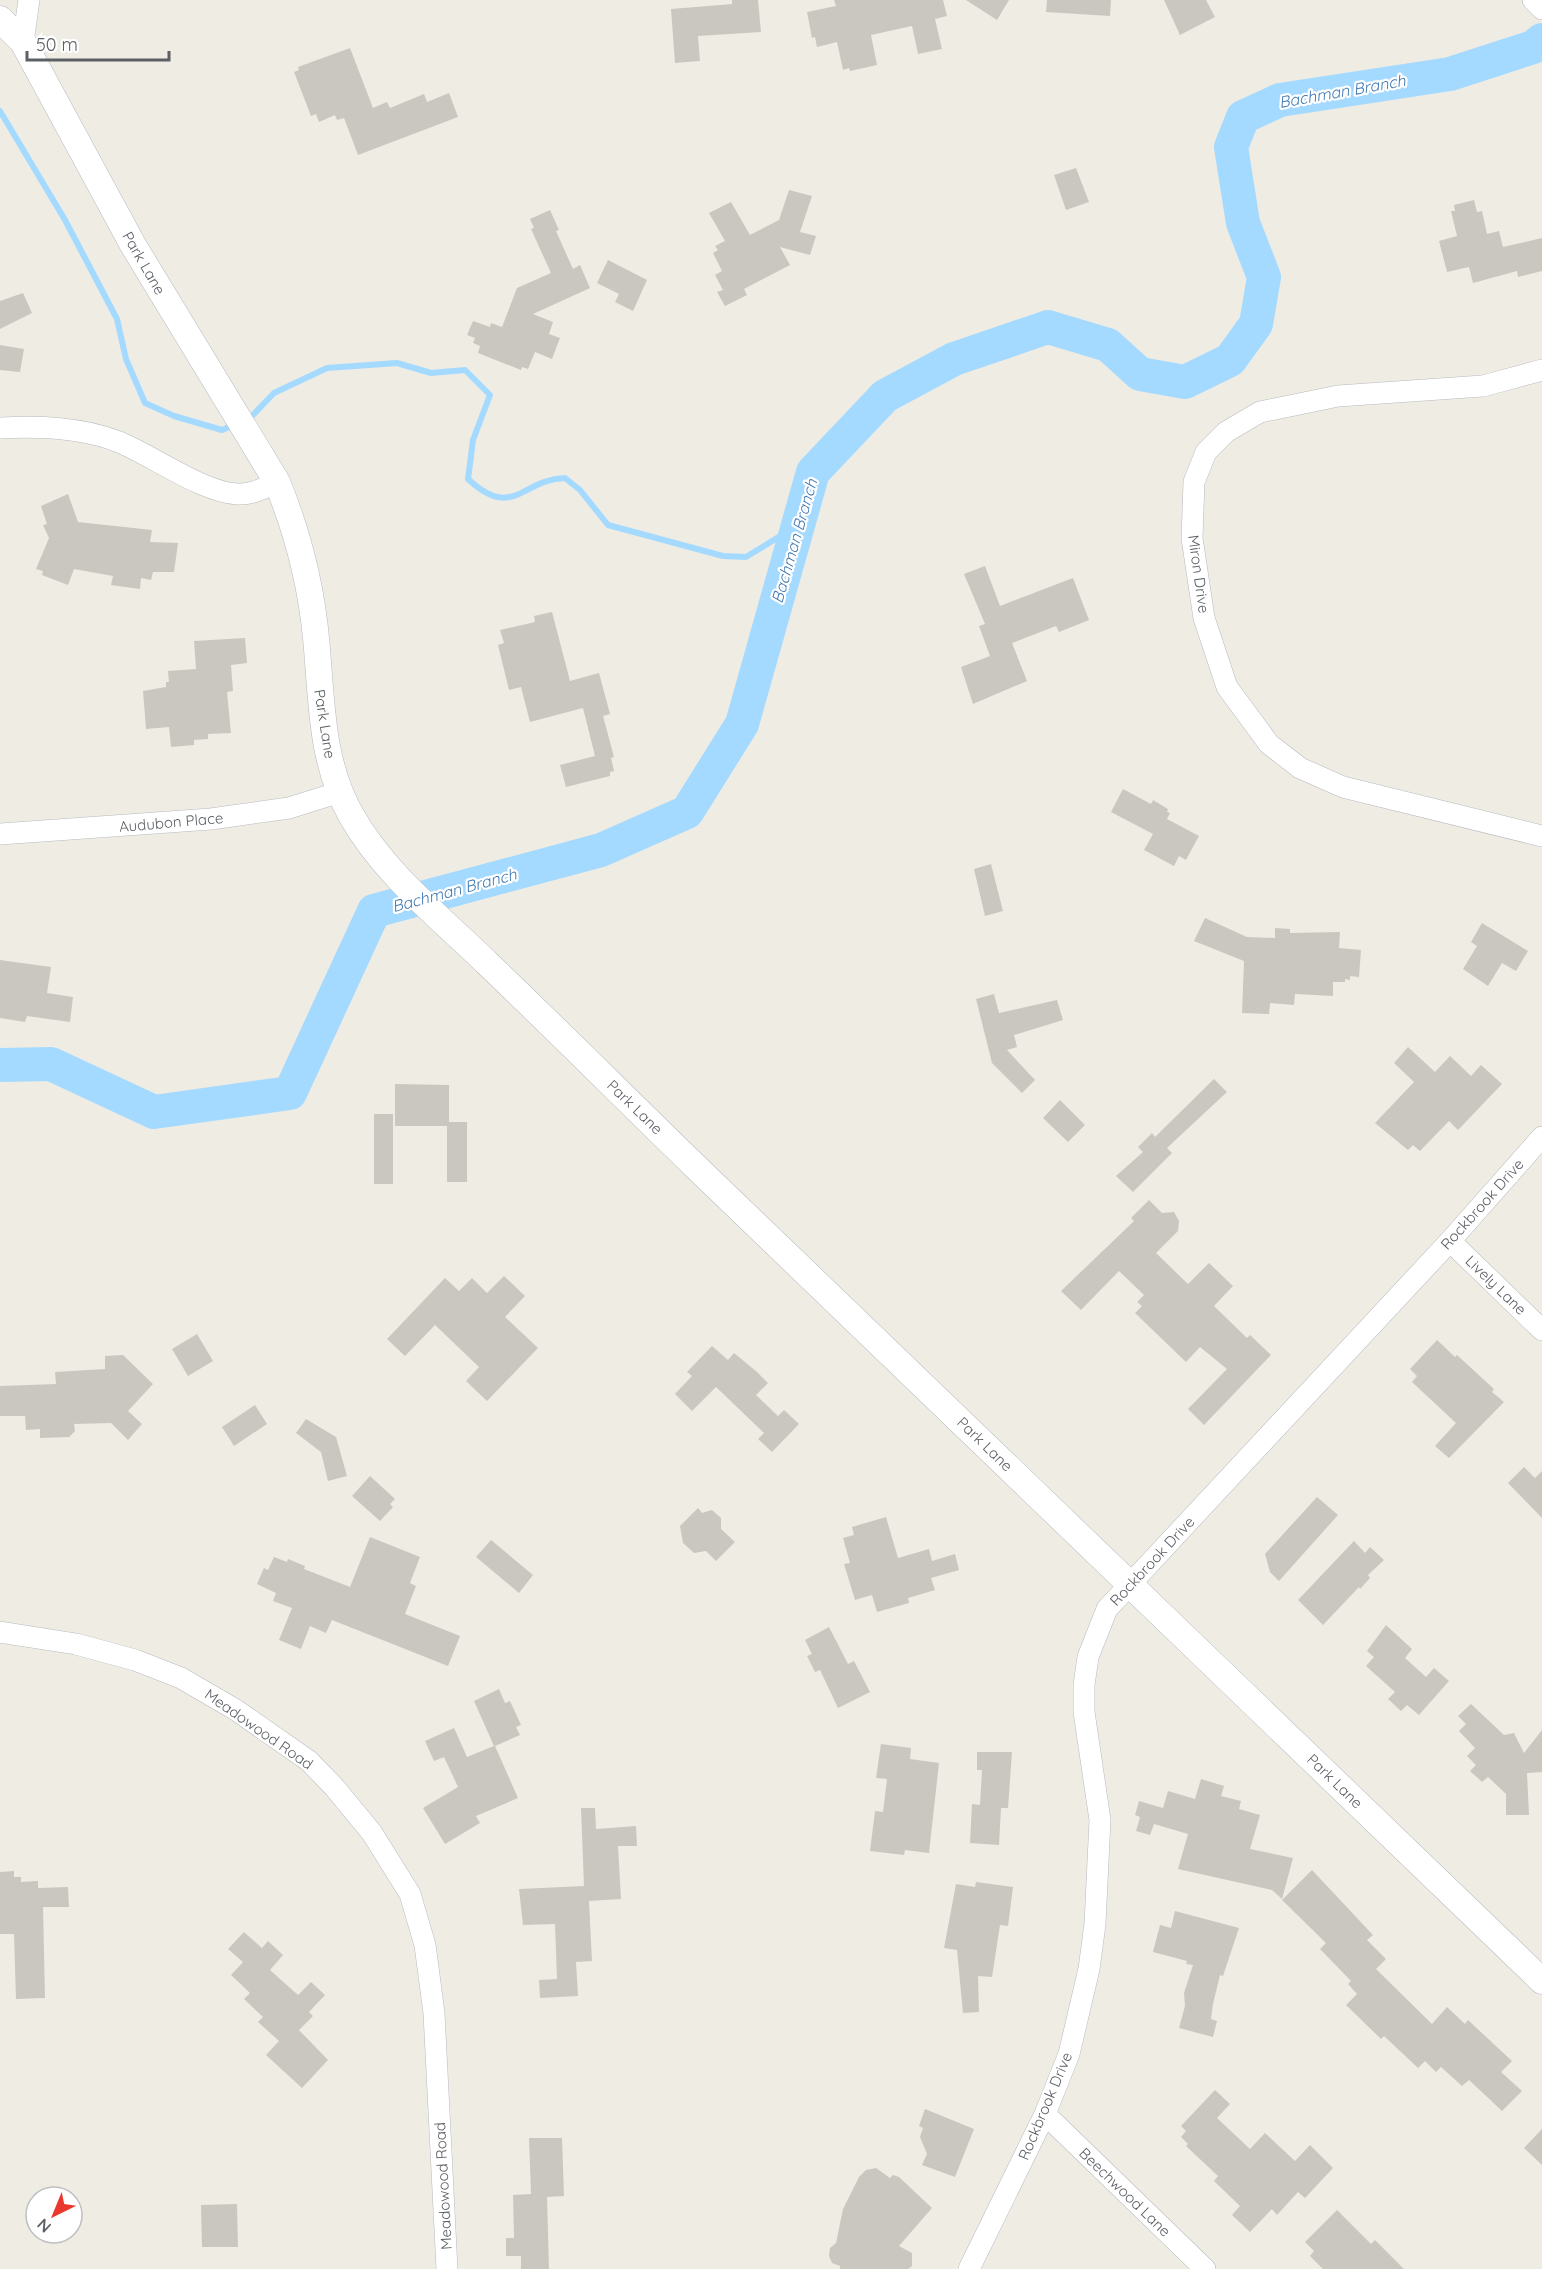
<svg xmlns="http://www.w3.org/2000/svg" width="1542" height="2269" font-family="Quicksand,sans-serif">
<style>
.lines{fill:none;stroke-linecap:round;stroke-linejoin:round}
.stream{stroke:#a4daff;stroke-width:6}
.river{stroke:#a4daff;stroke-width:34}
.building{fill:#cac7c1}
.minor-casing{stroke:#b7babe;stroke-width:22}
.tertiary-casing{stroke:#b7babe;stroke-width:27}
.minor{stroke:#fff;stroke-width:21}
.tertiary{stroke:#fff;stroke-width:26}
.labels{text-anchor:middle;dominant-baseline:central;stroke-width:4.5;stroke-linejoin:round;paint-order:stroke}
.street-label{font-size:15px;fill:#5c6065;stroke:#fff}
.water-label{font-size:16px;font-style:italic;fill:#407ab3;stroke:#fff}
</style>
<rect width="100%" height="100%" fill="#efece4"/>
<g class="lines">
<path class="stream" d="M0 111 65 220 117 319 126 359 145 403 174 416 222 430 236 424
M245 419 252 416 274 393 327 368 397 363 431 373 465 370 490 395 473 440 468 479C513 521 522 479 565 478L580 490 608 525 723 556 746 557 798 525"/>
<path class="river" d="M0 1065 51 1064 154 1112 290 1093 374 911 601 850 687 812 742 724 813 472 885 396 954 359 1048 327 1108 345 1140 374 1185 382 1230 360 1256 324 1264 277 1243 223 1231 147 1243 117 1280 100 1450 74 1533 47 1542 40"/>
</g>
<path class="building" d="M732 0H758L761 32 698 36 700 61 675 63 671 9 732 4Z
M834 0H943L947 16 935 19 942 49 918 54 912 26 871 35 877 65 850 71 849 68 843 70 837 42 817 47 815 37 812 38 807 12 836 6Z
M966 0H1009L997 20Z
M1047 0H1111L1110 16 1046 12Z
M1164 0H1206L1215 17 1180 35Z
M350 48 373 108 387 102 390 108 424 94 427 102 449 93 458 117 358 155 344 118 337 120 335 115 319 122 316 114 311 116 294 72 299 70 298 67Z
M1076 168 1089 202 1066 210 1054 175Z
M789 190 812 196 800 232 816 236 810 255 780 247 790 265 744 289 747 295 725 306 717 292 723 290 715 275 722 271 713 253 718 250 715 246 725 241 709 213 731 202 750 235 779 220Z
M1474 200 1477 212 1482 211 1487 234 1499 231 1503 247 1542 238V271L1518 277 1517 271 1473 283 1469 267 1447 272 1439 241 1457 236 1451 211H1455L1454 205Z
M550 210 559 230 556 231 573 269 580 265 590 288 533 314 553 322 549 334 560 338 552 359 535 352 528 369 522 367 521 370 478 353 480 346 473 343 475 338 467 335 473 321 490 327 491 323 502 327 517 288 551 273 531 229 534 228 530 219Z
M608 260 647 280 633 311 615 302 619 294 597 283Z
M23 293 32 313 0 329V301Z
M0 345 24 349 20 372 0 370Z
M68 494 78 522 152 530 150 542 178 543 174 572H153L151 580 141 578 140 589 111 585 113 576 74 569 68 585 42 575 43 571 36 569 49 538 43 525 47 524 41 506Z
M985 566 1000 606 1073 578 1089 620 1059 632 1056 626 1012 643 1027 681 973 704 961 667 990 656 979 626 985 624 964 574Z
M552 612 570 681 599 673 610 714 603 716 614 757 611 758 614 771 610 772V776L566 787 560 765 595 756 583 708 530 722 521 687 509 690 498 645 504 643 500 630 535 622 534 616Z
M245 638 247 663 231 665 233 691 227 692 231 733 208 734V739L194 740V745L171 747 169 727 146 729 143 691 166 687V682H169L168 671 196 669 194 641Z
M1123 789 1151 804 1153 800 1168 809 1167 812 1170 813 1167 819 1199 836 1186 860 1179 856 1174 866 1144 850 1153 834 1111 812Z
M991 864 1003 911 985 916 974 869Z
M1205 918 1247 937 1275 938V928L1290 929V933L1340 932 1339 948 1361 950 1359 977 1350 976V980L1345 979V982H1333V996L1295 994 1294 1005 1270 1003 1269 1014 1242 1013 1244 961 1194 941Z
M1482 923 1528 951 1516 971 1502 963 1488 986 1463 969 1477 946 1471 942Z
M0 960 51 967 47 993 73 997 70 1022 27 1016 25 1022 0 1018Z
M994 994 999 1013 1057 1000 1063 1020 1014 1035 1017 1047 1007 1050 1035 1080 1022 1093 992 1063 976 999Z
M1408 1047 1435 1072 1450 1056 1471 1076 1481 1065 1502 1084 1458 1130 1449 1121 1420 1151 1413 1145 1408 1150 1375 1123 1414 1082 1394 1063Z
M1214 1079 1227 1092 1167 1148 1172 1153 1133 1192 1116 1176 1143 1152 1138 1147 1152 1133 1155 1137Z
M395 1084 449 1085V1122H467V1182H447V1126H395Z
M1060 1100 1085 1125 1068 1142 1043 1118Z
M374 1114H393V1184H374Z
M1149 1200 1162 1213 1174 1212 1179 1221 1178 1231 1156 1253 1188 1284 1209 1263 1233 1286 1214 1306 1247 1338 1250 1335 1271 1355 1204 1425 1188 1409 1227 1369 1200 1347 1186 1362 1135 1313 1142 1306 1137 1302 1144 1295 1119 1271 1081 1310 1061 1291 1134 1221 1131 1218Z
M504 1276 525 1296 505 1317 538 1348 487 1401 466 1381 479 1367 435 1325 405 1356 387 1339 445 1278 459 1291 472 1278 487 1293Z
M197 1334 213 1361 188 1376 172 1349Z
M1437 1340 1455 1357 1457 1355 1494 1389 1492 1392 1504 1402 1449 1458 1435 1446 1456 1423 1412 1382 1417 1376 1410 1369Z
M712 1346 728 1360 734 1353 757 1372 768 1383 756 1395 778 1416 784 1410 799 1424 772 1452 758 1439 764 1433 716 1387 692 1411 675 1394 692 1376 687 1372Z
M123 1355 153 1384 128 1411 142 1424 128 1440 111 1423 74 1424 75 1431 69 1437 40 1438V1429L26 1430 25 1416H0V1386L56 1384 55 1372 105 1369V1356Z
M255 1405 267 1424 234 1446 222 1427Z
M306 1419 336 1437 347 1476 328 1481 321 1452 296 1433Z
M1524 1467 1535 1478 1542 1471V1518L1508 1483Z
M370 1476 395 1499 390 1504 393 1507 380 1521 352 1496Z
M1317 1497 1338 1515 1279 1581 1270 1572 1265 1554Z
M698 1508 702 1513 712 1510 721 1518V1529L735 1542 716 1561 706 1551 694 1553 683 1543 680 1526Z
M886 1517 898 1558 929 1549 932 1561 955 1554 959 1570 931 1578 935 1590 908 1598 909 1603 877 1612 872 1595 855 1600 844 1564 850 1563 843 1538 854 1535 852 1527Z
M370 1537 420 1557 410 1583 416 1586 405 1614 460 1636 448 1666 332 1620 326 1633 310 1626 301 1649 279 1640 292 1608 273 1601 276 1593 257 1584 264 1568 268 1570 274 1557 287 1562 288 1559 305 1566 304 1569 350 1587Z
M491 1540 533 1575 519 1593 476 1557Z
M1354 1541 1365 1553 1370 1547 1384 1560 1368 1575 1370 1578 1360 1589 1359 1587 1323 1625 1298 1600Z
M1386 1625 1412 1649 1405 1658 1426 1677 1434 1668 1449 1681 1419 1715 1407 1705 1401 1711 1388 1699 1395 1692 1366 1666 1374 1657 1367 1651Z
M829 1627 848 1664 854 1661 870 1692 838 1708 820 1670 815 1672 807 1656 812 1654 805 1640Z
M499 1689 505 1703 510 1701 521 1725 516 1727 520 1735 495 1746 518 1798 476 1816 480 1823 445 1844 423 1808 458 1787 444 1757 434 1761 425 1741 454 1728 467 1757 494 1746 474 1701Z
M1471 1704 1504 1735 1514 1733 1524 1753 1542 1730V1772L1527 1773 1529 1815H1506V1794L1488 1777 1482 1782 1470 1771 1476 1765 1467 1756 1475 1748 1459 1731 1466 1724 1458 1716Z
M881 1744 911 1748 910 1759 939 1763 929 1853 905 1850 904 1855 870 1851 875 1811 883 1812 887 1779 876 1778Z
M977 1752H1012L1008 1808H1001L999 1845 970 1843 972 1804 980 1805 982 1770H977Z
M1201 1779 1224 1786 1221 1796 1241 1801 1239 1809 1260 1815 1250 1849 1293 1858 1282 1899 1272 1890 1178 1869 1188 1834 1154 1824 1150 1835 1136 1831 1140 1817 1135 1815 1139 1801 1163 1808 1168 1791 1195 1799Z
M581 1808H595L596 1829 636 1826 637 1846H618L621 1899 589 1901 592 1961 576 1962 578 1996 540 1998 539 1980 557 1979 555 1924 523 1925 519 1889 584 1886Z
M1312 1870 1373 1935 1367 1940 1386 1959 1376 1969 1432 2024 1447 2007 1465 2024 1468 2020 1512 2061 1501 2072 1522 2091 1502 2111 1469 2080 1462 2086 1441 2067 1436 2072 1425 2061 1418 2068 1384 2036 1381 2039 1346 2005 1357 1994 1348 1984 1351 1981 1320 1949 1326 1943 1282 1900Z
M14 1871V1877H21V1882L38 1881V1888L68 1887 69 1907H43L45 1998 16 1999 14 1934H0V1872Z
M976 1882 1013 1887 1008 1926 1000 1925 992 1977 978 1976 979 2012 963 2013 957 1950 944 1948 956 1884 975 1887Z
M1175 1911 1239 1928 1223 1976 1220 1975 1213 2004 1211 2019 1217 2021 1213 2037 1179 2028 1185 2006 1184 1993 1193 1965 1186 1964 1187 1961 1153 1952 1160 1925 1171 1928Z
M244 1932 262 1948 268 1941 283 1955 270 1970 298 1995 311 1982 325 1995 309 2012 313 2016 299 2030 328 2060 302 2088 266 2055 279 2041 258 2022 263 2017 244 1999 250 1993 231 1975 243 1962 228 1949Z
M1215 2090 1230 2104 1217 2118 1250 2149 1265 2133 1295 2161 1310 2145 1333 2168 1305 2198 1298 2192 1277 2215 1272 2209 1250 2232 1232 2215 1240 2206 1214 2181 1218 2176 1186 2146 1188 2144 1181 2137 1186 2131 1181 2126Z
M925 2109 974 2129 955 2177 922 2165 927 2154 920 2137 923 2128 919 2126Z
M1542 2129V2165L1524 2148Z
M529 2138H562L564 2196 547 2197 549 2269H521V2256H506V2238H514L513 2195 531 2194Z
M876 2168 890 2178 893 2175 899 2177 932 2208 899 2246 912 2253V2266L908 2269H840V2266L832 2263 829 2256 830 2248 836 2243 843 2209 859 2177 866 2170Z
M237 2204 238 2247H202L201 2205Z
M1337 2210 1371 2244 1375 2240 1404 2269H1323L1310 2256 1314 2251 1305 2242Z"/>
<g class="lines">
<defs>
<path id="minor" d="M1533 0 1542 9
M23 42 29 0
M1542 370 1483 386 1338 396 1260 412 1226 432 1206 452 1194 482 1192 538 1204 618 1227 687 1269 744 1300 768 1343 787 1542 836
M0 428C39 426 82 427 119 442 153 456 202 492 237 494 252 495 264 488 277 482
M0 834 211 819 289 808 340 792
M1450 1241 1542 1330
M0 1632 76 1644 135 1660 181 1678 236 1710 309 1761 335 1788 372 1833 410 1894 425 1945 434 2013 447 2269
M1045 2114 1205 2269
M969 2269 1045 2114 1069 2054 1089 1969 1095 1924 1100 1820 1084 1712V1685L1088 1657 1107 1609 1450 1241 1542 1137"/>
<path id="tertiary" d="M0 19 23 42 133 245 277 482C297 531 311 585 316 638 322 699 320 760 351 815 384 874 440 917 487 963 558 1031 627 1100 697 1168 979 1438 1261 1709 1542 1981"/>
</defs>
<use href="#minor" class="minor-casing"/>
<use href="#tertiary" class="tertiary-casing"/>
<use href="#minor" class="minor"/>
<use href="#tertiary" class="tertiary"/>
</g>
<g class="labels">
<g class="street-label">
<text transform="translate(144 263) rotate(60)">Park Lane</text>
<text transform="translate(1199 574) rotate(82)">Miron Drive</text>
<text transform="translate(325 724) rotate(81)">Park Lane</text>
<text transform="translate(171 822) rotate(-5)">Audubon Place</text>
<text transform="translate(635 1107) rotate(44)">Park Lane</text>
<text transform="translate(1482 1204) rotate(-48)">Rockbrook Drive</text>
<text transform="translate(1496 1285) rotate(44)">Lively Lane</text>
<text transform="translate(985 1444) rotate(44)">Park Lane</text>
<text transform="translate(1152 1561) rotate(-47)">Rockbrook Drive</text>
<text transform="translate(259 1729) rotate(35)">Meadowood Road</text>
<text transform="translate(1335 1781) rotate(44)">Park Lane</text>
<text transform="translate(1045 2106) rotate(-67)">Rockbrook Drive</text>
<text transform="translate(443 2186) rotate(-93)">Meadowood Road</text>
<text transform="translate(1125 2192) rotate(44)">Beechwood Lane</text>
</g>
<g class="water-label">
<text transform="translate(1342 91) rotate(-10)">Bachman Branch</text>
<text transform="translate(794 541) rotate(-74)">Bachman Branch</text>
<text transform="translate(454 890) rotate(-15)">Bachman Branch</text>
</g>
</g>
<g transform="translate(54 2215) rotate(223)"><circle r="28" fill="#ffffff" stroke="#bebfc1" stroke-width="1.5"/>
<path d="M0-4.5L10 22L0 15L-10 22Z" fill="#eb382e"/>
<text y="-9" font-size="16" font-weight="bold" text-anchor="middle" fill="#5c6065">N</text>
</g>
<path d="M27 51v9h142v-9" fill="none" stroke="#5c6065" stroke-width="3"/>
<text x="36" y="51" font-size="18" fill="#5c6065" stroke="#ffffff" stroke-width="4.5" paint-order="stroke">50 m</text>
</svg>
